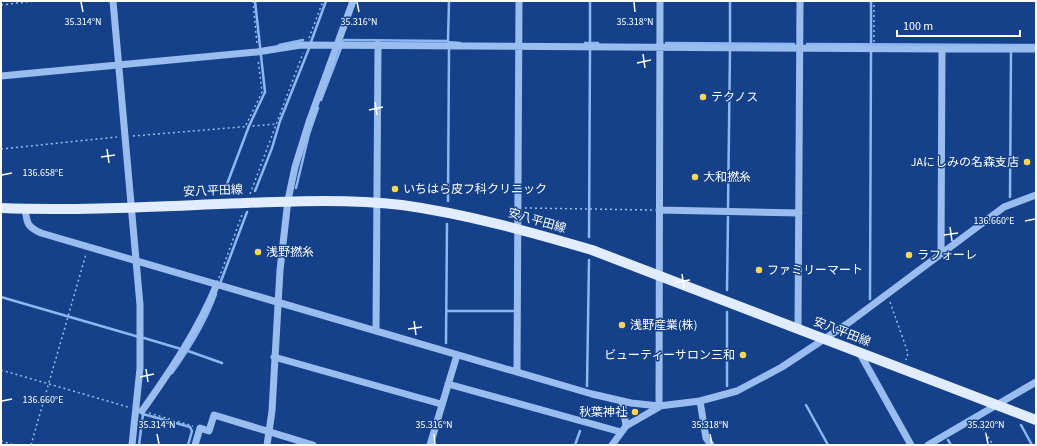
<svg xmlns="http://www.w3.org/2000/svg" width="1037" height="446" font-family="'Source Sans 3','Noto Sans JP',sans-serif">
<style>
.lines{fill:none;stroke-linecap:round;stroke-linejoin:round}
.stream{stroke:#8cb7f3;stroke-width:2.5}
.path{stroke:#9abdef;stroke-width:1.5;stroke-dasharray:2 3;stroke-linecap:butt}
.minor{stroke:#9abdef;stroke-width:7}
.major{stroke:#e2ecff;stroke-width:10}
.ticks{fill:none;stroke:#fff;stroke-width:1.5}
.poi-dot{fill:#ffd658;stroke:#144189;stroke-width:1.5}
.labels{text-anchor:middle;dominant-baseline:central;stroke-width:3;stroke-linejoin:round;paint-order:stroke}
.poi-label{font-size:12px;fill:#fff;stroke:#144189;text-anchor:start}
.street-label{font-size:12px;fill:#fff;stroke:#144189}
.ticks-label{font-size:10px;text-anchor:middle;fill:#fff;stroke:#144189;stroke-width:3;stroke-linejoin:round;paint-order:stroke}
</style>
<rect width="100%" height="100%" fill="#144189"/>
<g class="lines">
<path class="stream" d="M448 41 449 1
M311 42 326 1
M343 42 344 40 448 41
M448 42 460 43
M585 43H598
M590 43V1
M666 43 794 44
M730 43V1
M807 44 1036 45
M871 44V1
M279 45 303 40
M321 100 341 48
M296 188 309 134 318 108
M255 191 272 148 280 121 310 46
M224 192 249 126 265 92 255 1
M1010 197 1011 52
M448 201 449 48
M728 207 730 49
M589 237 590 49
M221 281 247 212
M727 290 728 217
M1 297 139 337
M870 299 871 50
M447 311H513
M144 338 181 349
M446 343 447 224
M188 351 222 363
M172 373C190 348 206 322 216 294
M587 386 589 260
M727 386V312
M806 405 828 445
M1021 425 1032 445
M948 440 951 445
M139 445 143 414 190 427 192 431 188 445
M575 445 580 431"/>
<path class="path" d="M253 1 257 45
M1 5 35 1
M309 38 323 1
M874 42V1
M246 125 262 92 258 59
M133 136 276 124
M1 149 117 137
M250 194 303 53
M525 208 653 210
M219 278 243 212
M890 302 908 353 906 360
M1 370 128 407
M149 413 193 426
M980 424 993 445
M1 441 14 445
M31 445 86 254"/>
<path class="minor" d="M113 1 140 305V368L132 445
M942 49H1036
M1 76 257 52 301 45 942 49 941 254
M25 209C27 223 27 227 41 233L592 394 631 403 659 406 700 401 737 391 782 367 847 324 1004 207 1036 195
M659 210 799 213
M798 329 800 1
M376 331 378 44
M859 352 911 445
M274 357 441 404
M517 372 519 1
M448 384 621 432
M622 401 626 426
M700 401 706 438 711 445
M659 406 660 1
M142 411C171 370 198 330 217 284
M195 445 200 428 209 431 214 415 313 445
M267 445 272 411 280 270 288 200 295 167 309 122 353 1
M430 445 457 355
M612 445 626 426 659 407
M928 445 1036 382"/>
<path class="major" d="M1 208C82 211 164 206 245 203 297 201 350 199 402 205 467 214 530 232 592 250L1036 420"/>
</g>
<path class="ticks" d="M81 2 83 12M357 2 359 12M634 2 635 12M643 54 645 68M637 63 651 60M375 102 377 115M369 110 383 107M107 149 109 163M101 157 115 155M2 175 12 173M1025 221 1035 219M950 227 952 241M944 235 958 233M682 274 684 288M676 282 690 280M414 321 416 335M408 329 422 327M146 369 148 382M140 377 154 374M2 401 12 399M157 434 159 444M434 434 435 444M710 434 712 444M986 434 988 444"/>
<g class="poi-dot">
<circle cx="703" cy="97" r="4"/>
<circle cx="1027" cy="162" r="4"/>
<circle cx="695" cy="177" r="4"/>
<circle cx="395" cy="189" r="4"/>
<circle cx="258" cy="252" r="4"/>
<circle cx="909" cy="255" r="4"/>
<circle cx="759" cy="270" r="4"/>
<circle cx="622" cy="325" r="4"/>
<circle cx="743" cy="355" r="4"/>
<circle cx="635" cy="412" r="4"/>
</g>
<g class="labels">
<g class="poi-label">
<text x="711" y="97">テクノス</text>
<text x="1019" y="162" text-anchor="end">JAにしみの名森支店</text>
<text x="703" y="177">大和撚糸</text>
<text x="403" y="189">いちはら皮フ科クリニック</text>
<text x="266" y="252">浅野撚糸</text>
<text x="917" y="255">ラフォーレ</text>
<text x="767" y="270">ファミリーマート</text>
<text x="630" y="325">浅野産業(株)</text>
<text x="735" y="355" text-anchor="end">ビューティーサロン三和</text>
<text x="627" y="412" text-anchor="end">秋葉神社</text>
</g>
<g class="street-label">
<text transform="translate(213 191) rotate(-2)">安八平田線</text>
<text transform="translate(537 221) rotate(16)">安八平田線</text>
<text transform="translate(842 332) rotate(21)">安八平田線</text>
</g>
</g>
<g class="ticks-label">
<text x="83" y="25">35.314°N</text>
<text x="359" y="25">35.316°N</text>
<text x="635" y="25">35.318°N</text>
<text x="43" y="176">136.658°E</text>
<text x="994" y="224">136.660°E</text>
<text x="43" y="403">136.660°E</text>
<text x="157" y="428">35.314°N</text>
<text x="434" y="428">35.316°N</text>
<text x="710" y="428">35.318°N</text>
<text x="986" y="428">35.320°N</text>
</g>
<rect width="1037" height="446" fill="none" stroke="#ffffff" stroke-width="4"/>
<path d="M897 30v6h123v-6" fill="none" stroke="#ffffff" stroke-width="2"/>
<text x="903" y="30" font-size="12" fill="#ffffff" stroke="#144189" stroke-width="3" paint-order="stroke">100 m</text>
</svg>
